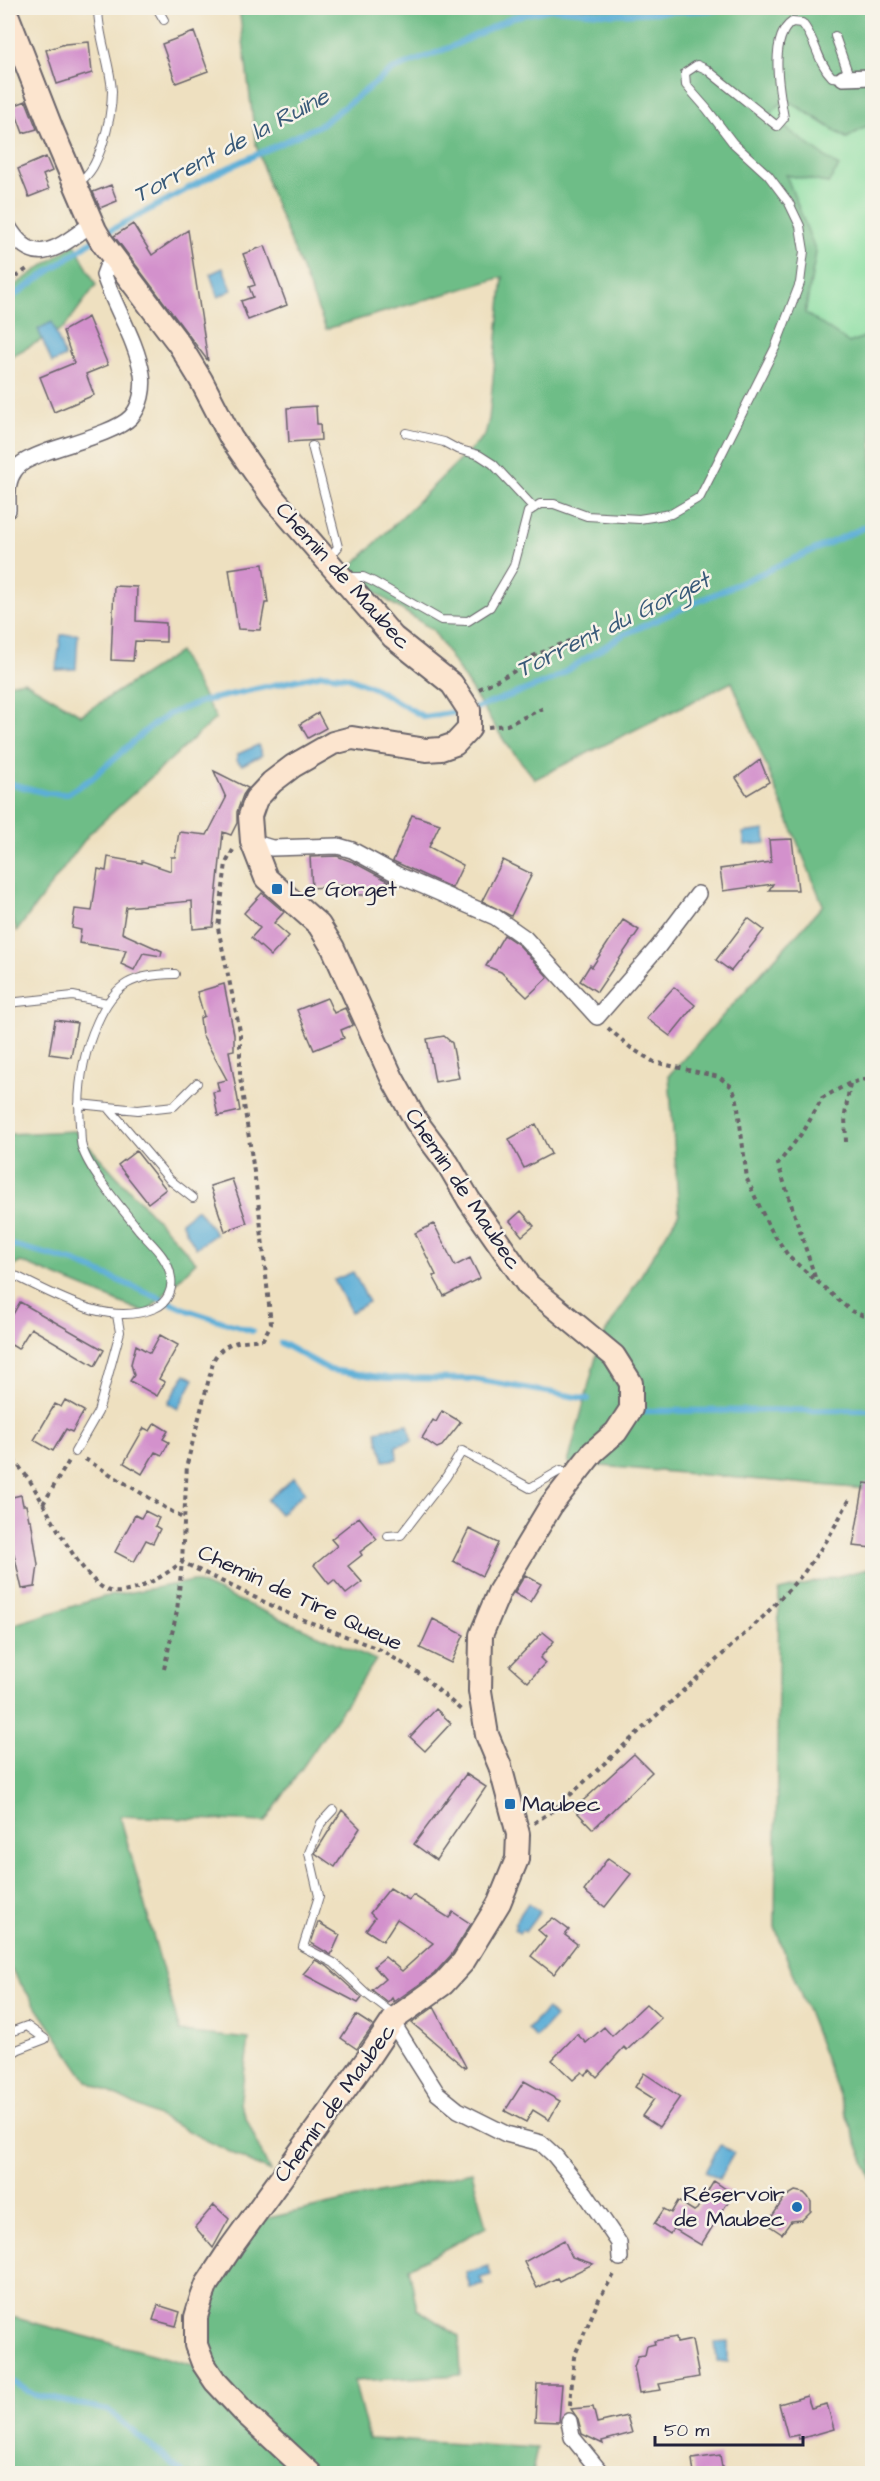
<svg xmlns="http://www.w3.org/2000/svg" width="880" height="2481" font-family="'Architects Daughter',sans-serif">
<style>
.green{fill:#88dea1;stroke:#55806e;stroke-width:1.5}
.forest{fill:#6ebd87;stroke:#487061;stroke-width:1.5}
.water{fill:#5caed7;stroke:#3f6889;stroke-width:1.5}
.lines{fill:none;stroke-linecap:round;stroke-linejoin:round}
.stream{stroke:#5caed7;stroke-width:6}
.building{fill:#d391cc}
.lane-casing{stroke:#69646a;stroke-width:10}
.street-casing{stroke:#69646a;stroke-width:18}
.secondary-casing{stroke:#69646a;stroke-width:26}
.path{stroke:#69646a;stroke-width:4;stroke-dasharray:4.5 4.5;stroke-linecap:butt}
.lane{stroke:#fff;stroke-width:8}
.street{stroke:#fff;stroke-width:15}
.secondary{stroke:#fce5cf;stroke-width:22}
.poi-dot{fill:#1f6fb2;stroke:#f7f3e8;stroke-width:2}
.labels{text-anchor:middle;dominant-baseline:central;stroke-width:5;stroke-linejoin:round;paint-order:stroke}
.street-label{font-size:22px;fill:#22223b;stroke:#f7f3e8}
.poi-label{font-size:22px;fill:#22223b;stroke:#f7f3e8;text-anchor:start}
.water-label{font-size:24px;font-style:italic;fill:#395a79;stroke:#f7f3e8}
</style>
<rect width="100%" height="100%" fill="#f7f3e8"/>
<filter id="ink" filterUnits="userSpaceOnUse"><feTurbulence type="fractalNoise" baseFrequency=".0167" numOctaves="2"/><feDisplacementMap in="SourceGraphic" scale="12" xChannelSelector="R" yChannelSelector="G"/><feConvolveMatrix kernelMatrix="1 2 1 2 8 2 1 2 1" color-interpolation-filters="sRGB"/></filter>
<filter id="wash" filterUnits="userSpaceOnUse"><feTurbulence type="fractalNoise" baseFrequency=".008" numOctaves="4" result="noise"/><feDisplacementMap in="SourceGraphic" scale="24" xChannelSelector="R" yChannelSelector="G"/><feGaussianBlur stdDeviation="1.35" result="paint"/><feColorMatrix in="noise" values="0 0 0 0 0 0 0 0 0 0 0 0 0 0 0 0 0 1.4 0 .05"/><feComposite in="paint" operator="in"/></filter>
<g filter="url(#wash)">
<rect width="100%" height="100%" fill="#eee0c0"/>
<path class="green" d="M786 99 846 138 872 123V334L849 343 805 313 816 252 785 175 828 183 767 115Z"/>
<path class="forest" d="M239 8H872V123L847 138 786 99 768 115 839 167 828 183 786 175 816 252 805 313 849 343 872 334V1484L865 1489 568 1463 600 1342 679 1213 669 1075 823 905 732 682 535 779 505 742 433 630 345 573 485 435 489 419 503 277 326 329 271 193 256 145Z
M75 244 96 285 64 328 8 358V290Z
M179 652 216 718 89 834 17 931 8 907V684L24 681 81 715Z
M75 1131 196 1262 146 1313 21 1262 8 1269V1134Z
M872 1568V2182L775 1927 779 1591Z
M194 1581 376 1660 265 1822 120 1816 180 2032 249 2039 240 2104 270 2172 87 2081 8 1965V1626L103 1597Z
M472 2172 486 2227 409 2268 417 2309 459 2336 461 2375 354 2381 369 2439 537 2448 532 2473H8V2316L197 2366 216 2284 260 2220Z"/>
<path class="water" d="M223 268 232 290 218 297 210 274Z
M52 322 65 357 52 363 38 329Z
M78 634 76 669 56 670 61 635Z
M258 745 262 755 242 765 236 760 238 754Z
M765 830 766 843 745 845 743 833Z
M197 1209 216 1234 196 1248 181 1222Z
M353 1272 369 1302 351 1312 334 1280Z
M185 1374 194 1379 178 1409 168 1403Z
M408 1424 412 1441 396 1446 397 1459 384 1461 376 1431Z
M294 1477 305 1492 280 1514 267 1500Z
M528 1903 540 1912 525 1932 522 1930 519 1933 514 1929 516 1926 514 1924Z
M547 2009 555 2017 536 2038 528 2029Z
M720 2145 734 2153 719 2179 705 2172Z
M488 2266 491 2275 480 2278 483 2285 470 2288 466 2273Z
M728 2341V2362L717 2361 715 2342Z"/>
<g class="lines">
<path class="stream" d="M104 234 213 175 322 124 392 70 451 47 513 17 552 9 612 14 717 10 724 8
M8 300 95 239
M474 709 552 680 623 635 872 524
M8 783 46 793 66 794 91 779 150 727 169 714 203 701 323 674 348 677 374 688 424 717 464 711
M8 1244 75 1262 190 1311 252 1331
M281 1343 330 1370 387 1378 473 1379 588 1399
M644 1411 872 1410
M8 2379 34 2395 108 2410 184 2474"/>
</g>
<g id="blocks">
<path class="building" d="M194 32 208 71 176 83 162 44Z
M89 42 92 73 57 84 46 50 65 44Z
M26 101 37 129 23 133 13 106Z
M46 157 52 171 43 175 49 189 29 197 18 169Z
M111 185 117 201 100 208 93 192Z
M133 224 152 255 188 230 208 361 114 236Z
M265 246 287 305 248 320 241 301 253 297 249 287 255 285 243 254Z
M88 317 108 365 86 374 94 395 54 412 40 377 74 363 63 331Z
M316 406 317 424H320L321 440 289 442 287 408Z
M263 564 268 603H265L260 630 238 629 229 569Z
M114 586 137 587 136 621 166 623V642L135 641 133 661 111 660Z
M318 713 326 728 308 738 300 724Z
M760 760 769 782 747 795 736 778Z
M214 771 248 788 243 795 237 812V823L231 835 223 832 213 927 193 929 192 901 126 907 122 933 162 951 161 956 143 953 134 970 121 964 126 950 79 943 81 930 72 928 75 909 92 911 98 869 106 871 108 857 142 863V861L171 871V857H175L179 832 207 835 226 798Z
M412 815 440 824 429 847 463 865 452 888 393 861Z
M792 839 798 890H769L773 884 723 891 720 869 771 862 769 840Z
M337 856 353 862 392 883V891H375V895H349V885L312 888 310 857Z
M503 860 532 874 511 916 482 901Z
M262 893 284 912 274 923 289 936 271 956 251 938 260 928 244 913Z
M748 918 764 930 731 971 716 960Z
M623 920 639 930 597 992 580 981 590 965 592 967Z
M504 935 519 945 548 977 527 997 501 972 486 966Z
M224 984 234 1034V1050L229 1051 240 1111 218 1116 213 1092 219 1091 217 1082 227 1080 202 1034 200 1018 204 1016 197 992Z
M674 987 695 1005 670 1036 646 1018Z
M327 998 334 1013 345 1008 353 1025 341 1030 344 1038 314 1050 297 1010Z
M55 1020 77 1023 71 1057 49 1054Z
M444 1036 452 1043 459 1078 435 1082 427 1039Z
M536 1124 551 1154 524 1168 509 1139Z
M136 1151 166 1189 148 1203 118 1165Z
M232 1179 247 1223 225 1231 210 1186Z
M521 1211 534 1226 522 1236 510 1221Z
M434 1224 455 1266 470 1258 480 1278 444 1296 433 1276 436 1275 415 1233Z
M20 1302 104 1350 95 1366 31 1328 18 1349 8 1343V1323Z
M160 1335 178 1345 159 1379 165 1382 157 1396 130 1381 134 1375 131 1364 136 1345 150 1353Z
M65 1400 84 1411 72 1432 66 1429 53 1451 34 1440 55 1404 61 1407Z
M442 1411 461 1422 442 1446 437 1448 422 1438 433 1420 436 1422Z
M155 1423 168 1431 163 1439 169 1442 162 1455 155 1452 142 1474 124 1463 144 1428 150 1431Z
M864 1483 873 1484V1548L853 1546Z
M21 1495 23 1505H26L29 1520H31L38 1565 35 1587 22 1589 14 1554 11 1555 8 1536V1498Z
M145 1511 159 1518 155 1526 160 1529 153 1543 146 1540 134 1562 115 1552 135 1515 141 1518Z
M359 1517 377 1539 360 1552 362 1555 348 1566 362 1582 346 1594 334 1580 329 1584 314 1565 337 1546 331 1539Z
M469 1529 498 1543 482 1576 453 1561Z
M525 1575 541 1584 530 1602 514 1593Z
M433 1619 464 1635 451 1663 420 1648Z
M543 1632 554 1641 540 1658 545 1663 528 1682 510 1666Z
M436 1709 451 1723 425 1751 410 1737Z
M634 1754 652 1772 593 1829 574 1809Z
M466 1774 486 1787 436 1860 414 1844Z
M342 1810 360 1828 335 1867 315 1853Z
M608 1858 631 1874 605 1907 584 1891Z
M390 1888 409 1900 413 1895 449 1918 453 1912 471 1924 452 1954 434 1974 394 2002 392 1998 388 2003 372 1990 385 1979 374 1966 385 1957 402 1971 433 1943 397 1919 383 1941 366 1930 375 1918 370 1913Z
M553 1918 569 1930 565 1935 577 1944 554 1974 531 1956 546 1937 538 1930Z
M318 1922 340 1935 331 1955 311 1943Z
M315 1960 327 1966 362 1998 358 2003 303 1974Z
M646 2004 661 2018 627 2050 624 2047 597 2077 590 2070 585 2075 582 2072 573 2080 552 2060 577 2034 586 2043 604 2027 612 2036Z
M434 2007 466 2067 465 2068 412 2023Z
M356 2015 373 2026 357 2049 341 2038Z
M644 2073 680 2097 659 2127 642 2116 654 2099 635 2087Z
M524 2081 560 2101 549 2120 533 2110 526 2122 505 2111Z
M714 2181 733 2194 701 2245 673 2228 670 2234 654 2224 664 2209 671 2213 678 2201 694 2211 697 2209Z
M795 2191 804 2193 808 2197 811 2202V2211L802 2220 791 2221 782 2234 767 2224 785 2197Z
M214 2205 229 2219 213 2248 195 2227Z
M564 2240 572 2257 593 2264 559 2281 557 2278 537 2288 524 2262Z
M158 2305 180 2312 176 2326 153 2320Z
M676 2337 677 2343 692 2340 699 2377 659 2384 661 2390 639 2393 634 2367 638 2356 645 2355 647 2346 655 2344 654 2341Z
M537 2384H562L559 2422 535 2421Z
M807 2396 811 2408 827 2404 834 2429 799 2439 798 2435 788 2437 779 2404Z
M593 2407 597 2423 627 2416 632 2433 602 2441 603 2444 582 2434 578 2419 571 2409Z
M720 2455 723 2474H694L692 2459Z"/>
</g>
</g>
<g filter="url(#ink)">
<use href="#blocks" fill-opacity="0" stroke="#69646a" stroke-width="1.5"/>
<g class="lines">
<defs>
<path id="lane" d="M157 8 164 20
M77 184C92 173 96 162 102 146 108 128 112 109 112 91 110 62 98 36 98 8
M406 433 444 442 457 449 479 455 493 464 534 508
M312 446 338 547 333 553 327 556
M348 577H363L374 582 441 620 468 621 490 607 514 566 528 512 540 504H554L587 516 639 519 671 514 700 497 775 348 800 283 804 251 800 226 789 203 768 175 733 143 707 109 686 85 685 73 697 65 706 69 777 126 784 118C780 94 768 38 792 22L802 23C816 39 817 62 832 77L843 78 847 70 835 36
M8 1003 73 996 107 1003
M79 1104 138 1110 174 1106 197 1083
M108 1107 170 1180 193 1198
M8 1275 18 1277C59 1297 109 1327 155 1308 167 1303 173 1290 171 1278 169 1258 151 1244 139 1230 123 1210 89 1171 82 1147 80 1140 81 1132 80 1125 77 1089 82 1056 97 1023 115 982 133 975 175 974
M75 1452 98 1412 120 1332 117 1315
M388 1536 401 1535 446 1477 462 1451 530 1488 561 1470 571 1475
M333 1810 321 1823 309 1853 319 1896 303 1947 334 1963 368 1995 389 2011 393 2018
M8 2033 27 2026 45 2039 19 2049 8 2056"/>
<path id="street" d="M843 78 872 77
M8 226C35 272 60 246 93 223
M8 510C8 495 6 482 15 470 21 461 36 456 46 452 67 444 117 432 131 417 141 406 144 388 142 374 136 339 115 309 104 275L107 267 117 261
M252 842 272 848 338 846 352 850 398 875 495 917 525 938 597 1017 658 947 698 894
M394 2019 396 2028 437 2093 458 2110 506 2134 541 2143 555 2156 585 2193 619 2243 620 2258
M569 2421 572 2437 602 2474"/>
<path id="secondary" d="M8 17 52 130 95 230 102 242 179 344 201 380 231 438 273 498 393 637 452 684 469 710V729L455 744 441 749 426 750 352 738 333 743 293 766 272 782 256 799 250 816 252 842 266 878 319 925 333 948 392 1078 416 1121 448 1164 469 1200 528 1285 614 1356 631 1383V1409L616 1432 593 1452 552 1504 499 1592 481 1635 480 1691 487 1735 500 1766 518 1834 517 1859 499 1903 463 1962 443 1984 394 2019 368 2058 232 2246 207 2284 201 2300 196 2317V2345L203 2363 215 2381 244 2412 311 2474"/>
</defs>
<use href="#lane" class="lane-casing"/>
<use href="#street" class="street-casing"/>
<use href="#secondary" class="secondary-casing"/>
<path class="path" d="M8 282 30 267
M479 689 513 672 533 656 600 628
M488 727 507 725 546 707
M608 1028 631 1048 654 1062 719 1077 732 1087 737 1100 747 1179 768 1225 789 1257 851 1311 872 1319
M846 1142 845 1115 850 1083
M815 1277 778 1164 805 1129 822 1098 850 1083 872 1078
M8 1452C15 1462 23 1471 30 1481 47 1508 80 1578 107 1590 127 1600 167 1574 182 1562L289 1614 381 1650 420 1674 461 1710
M85 1459 184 1519
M43 1504 69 1461
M164 1669 177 1611 182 1562 187 1464 214 1359C226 1339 242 1342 263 1339L271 1324 258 1199 240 1077V1031L218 928 226 863 233 850
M534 1823 555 1809 763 1617 803 1574 827 1540 851 1497
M570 2405 574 2357 599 2299 615 2273"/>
<use href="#lane" class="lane"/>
<use href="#street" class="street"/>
<use href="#secondary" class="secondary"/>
</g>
</g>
<g class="poi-dot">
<rect x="271" y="883" width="12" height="12" rx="3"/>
<rect x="504" y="1798" width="12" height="12" rx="3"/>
<circle cx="797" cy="2207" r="6"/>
</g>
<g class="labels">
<g class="street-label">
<text transform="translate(343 576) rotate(48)">Chemin de Maubec</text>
<text transform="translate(463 1189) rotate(56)">Chemin de Maubec</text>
<text transform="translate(300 1598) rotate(25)">Chemin de Tire Queue</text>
<text transform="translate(335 2103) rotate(-54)">Chemin de Maubec</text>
</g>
<g class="poi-label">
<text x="289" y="889">Le Gorget</text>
<text x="522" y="1804">Maubec</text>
<text x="785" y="2194" text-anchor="end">Réservoir<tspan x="785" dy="25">de Maubec</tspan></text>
</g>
<g class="water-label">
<text transform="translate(231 146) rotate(-28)">Torrent de la Ruine</text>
<text transform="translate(613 625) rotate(-26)">Torrent du Gorget</text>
</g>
</g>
<rect width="880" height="2481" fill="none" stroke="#f7f3e8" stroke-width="30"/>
<path d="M655 2436v9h148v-9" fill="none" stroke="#22223b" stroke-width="3"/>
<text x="664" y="2436" font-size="18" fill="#22223b" stroke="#f7f3e8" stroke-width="4.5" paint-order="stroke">50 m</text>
</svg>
